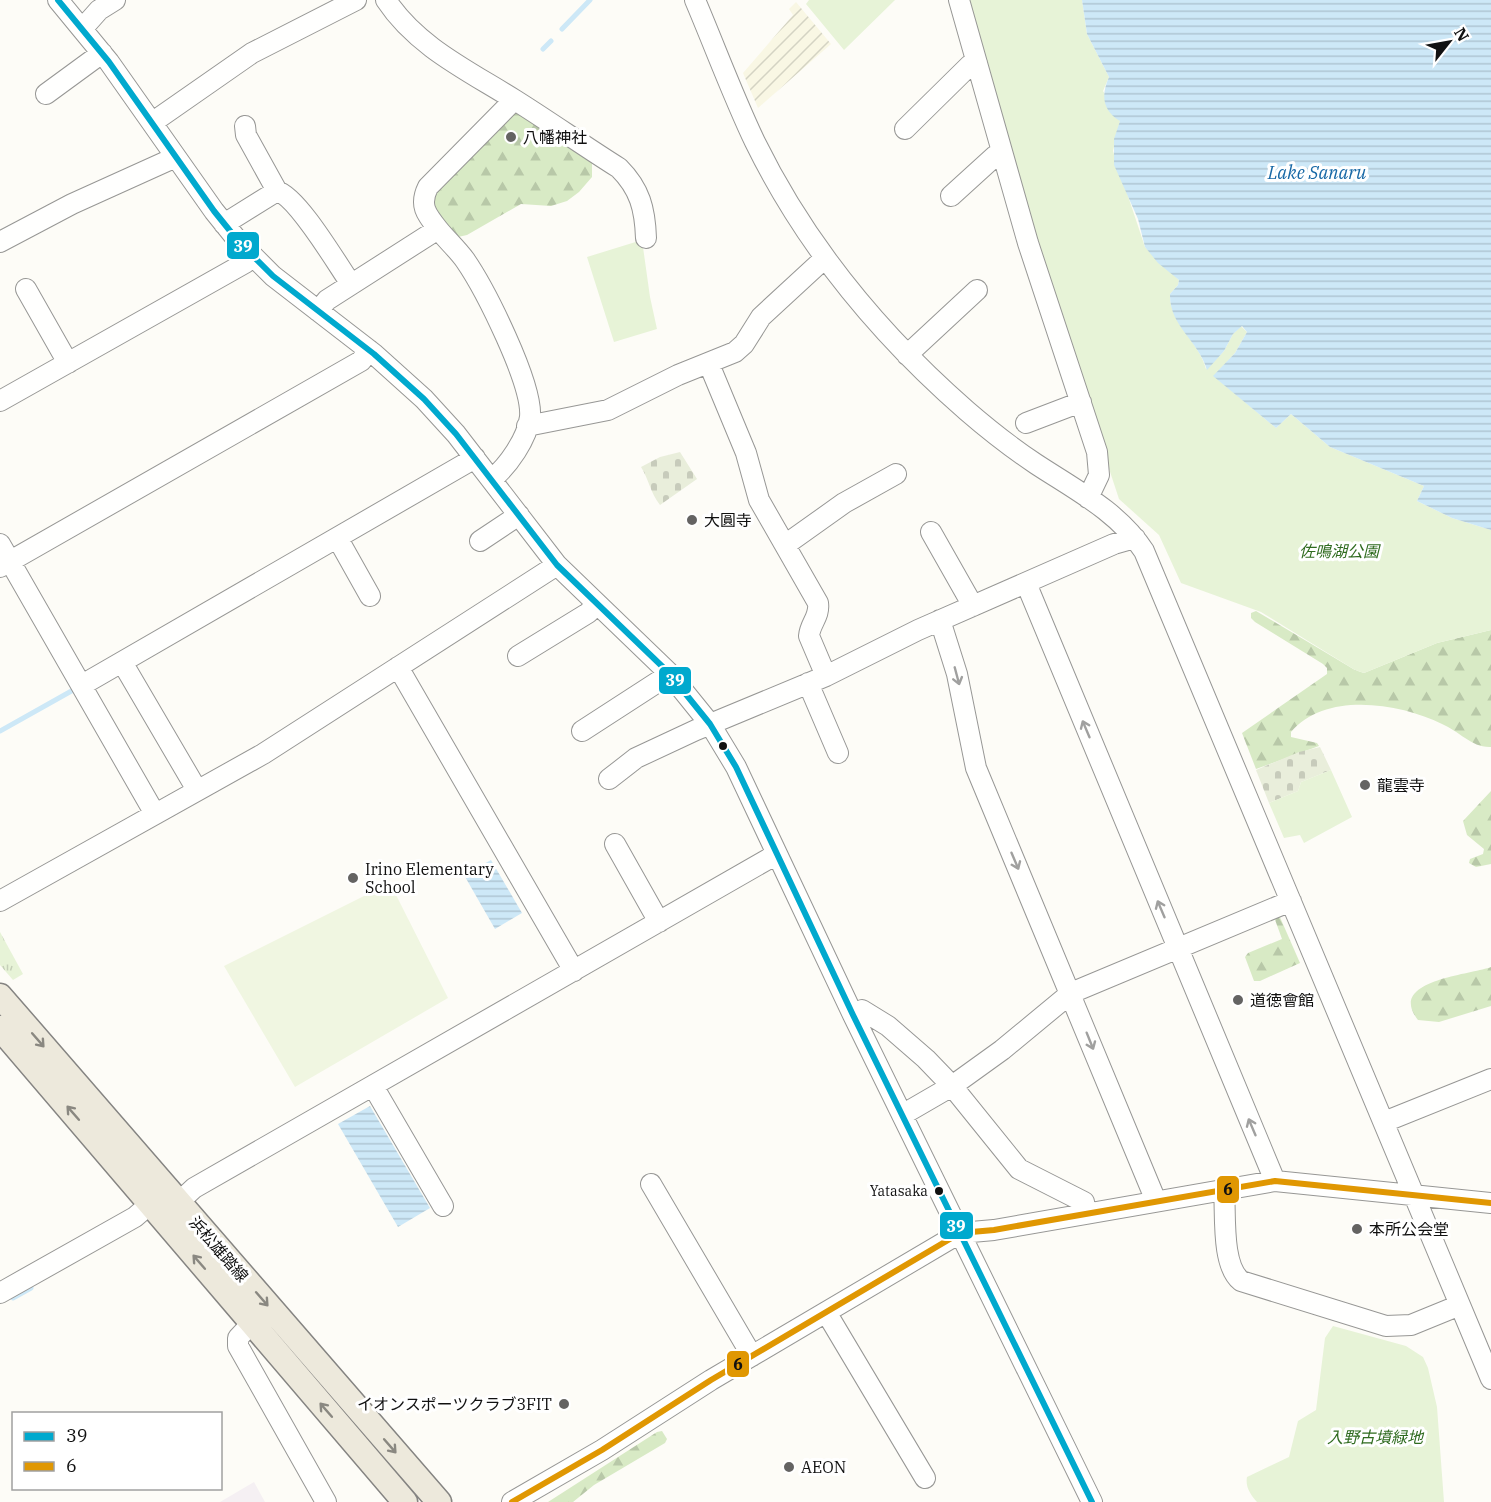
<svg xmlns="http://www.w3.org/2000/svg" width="1491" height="1502" font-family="'IBM Plex Serif','Noto Sans JP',serif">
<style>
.industrial{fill:#f5f0f3}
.farmland{fill:url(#farmland-furrows)}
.grass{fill:url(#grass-tufts)}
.forest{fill:url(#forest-firs)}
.cemetery{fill:url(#cemetery-stones)}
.park{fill:#e7f3d7}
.pitch{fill:#f0f6e1}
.water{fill:url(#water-rules)}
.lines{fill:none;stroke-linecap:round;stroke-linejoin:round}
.stream{stroke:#cde8f7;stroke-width:5}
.minor-casing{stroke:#979795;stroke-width:22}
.major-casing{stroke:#858482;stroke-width:27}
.minor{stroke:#fffffe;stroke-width:20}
.major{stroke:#ede9dc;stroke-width:24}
.bus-1-casing{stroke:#fff;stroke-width:10}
.bus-2-casing{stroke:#fff;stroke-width:10}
.bus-1{stroke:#00a9ce;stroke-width:6}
.bus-2{stroke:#e09702;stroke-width:6}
.oneway{stroke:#a0a09f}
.oneway2{stroke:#8a8881}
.poi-dot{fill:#646362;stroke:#fff;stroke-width:2}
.bus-dot{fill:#111;stroke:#fff;stroke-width:2}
.labels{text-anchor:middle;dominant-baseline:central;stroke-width:6;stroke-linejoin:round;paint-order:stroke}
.bus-label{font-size:14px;fill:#111;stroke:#fff;text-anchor:end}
.poi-label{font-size:16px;fill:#111;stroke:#fff;text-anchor:start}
.park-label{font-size:16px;font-style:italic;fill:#2f6b1f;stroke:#fff}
.street-label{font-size:16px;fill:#111;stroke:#fff}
.water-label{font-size:18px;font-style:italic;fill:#1768a6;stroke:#fff}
.line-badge{stroke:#fff;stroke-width:2}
.badge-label{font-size:16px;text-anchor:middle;font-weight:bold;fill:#fff}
.pale-badge-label{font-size:16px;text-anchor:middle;font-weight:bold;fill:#111}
</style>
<defs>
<pattern id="farmland-furrows" width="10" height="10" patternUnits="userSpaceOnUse" patternTransform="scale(1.5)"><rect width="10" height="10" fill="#f9f7e4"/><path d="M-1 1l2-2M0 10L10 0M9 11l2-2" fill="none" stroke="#d4d3c3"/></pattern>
<pattern id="grass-tufts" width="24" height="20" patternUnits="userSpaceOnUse" patternTransform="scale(1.5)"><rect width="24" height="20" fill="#e7f3d7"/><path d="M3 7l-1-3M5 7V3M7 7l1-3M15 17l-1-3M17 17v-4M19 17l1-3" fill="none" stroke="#c5cfb8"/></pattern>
<pattern id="forest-firs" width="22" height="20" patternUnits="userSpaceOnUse" patternTransform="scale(1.5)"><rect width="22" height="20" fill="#d8eac5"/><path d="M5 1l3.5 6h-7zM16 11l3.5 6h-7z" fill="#b8c8a8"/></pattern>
<pattern id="cemetery-stones" width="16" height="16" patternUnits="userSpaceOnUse" patternTransform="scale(1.5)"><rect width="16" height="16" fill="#e9eedb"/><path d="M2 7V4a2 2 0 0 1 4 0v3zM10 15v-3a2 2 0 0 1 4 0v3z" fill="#c7cbbb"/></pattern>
<pattern id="water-rules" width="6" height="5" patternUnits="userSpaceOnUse" patternTransform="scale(1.5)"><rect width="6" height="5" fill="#cde8f7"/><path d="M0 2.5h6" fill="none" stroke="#afc6d3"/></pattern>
</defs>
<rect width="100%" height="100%" fill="#fdfcf7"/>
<path class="industrial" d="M254 1482 265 1502H220Z"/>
<path class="farmland" d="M796 2 831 44 758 108 743 73 793 15 789 9Z"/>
<path class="grass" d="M0 932 23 974 13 980 0 965Z"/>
<path class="forest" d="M514 111 588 155 592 163V177L579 192 567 201 551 206 521 204 467 235 458 237 434 217 432 190Z
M1256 611 1355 670 1364 673 1437 643 1491 630V747C1472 748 1459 731 1442 724 1400 703 1325 691 1291 732V737L1317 743 1319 746 1256 769 1242 733 1327 674V668L1323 664 1255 622 1251 618V613Z
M1491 791V864L1476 867 1469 863 1470 859 1483 854 1484 849 1467 835 1463 821Z
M1279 915 1300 963 1260 981H1254L1245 957 1248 953 1282 939 1274 917Z
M1491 967V1006L1439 1022 1418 1020C1386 980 1470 975 1491 967Z
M662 1431 667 1439 665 1443 594 1485 573 1502H548L657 1432Z"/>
<path class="cemetery" d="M680 452 697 479 660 505C650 492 649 480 641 467L660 457Z
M1320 747 1331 770 1301 782 1298 791 1269 803 1256 770 1299 752Z"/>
<path class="park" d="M809 0H895L844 50 806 4Z
M968 0H1082L1087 34 1109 77 1103 91 1120 121 1113 151 1145 247 1179 280 1178 285 1170 294C1169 322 1199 342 1206 369L1224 351 1233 334 1241 326 1247 332 1235 353 1214 376 1276 428 1291 414 1330 447 1424 486 1417 501 1452 518 1491 530V630L1437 643 1364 673 1355 670 1261 612 1181 583 1159 535 1119 499 1034 241Z
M642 240 650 297 657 329 614 342 587 257Z
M1331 770 1352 817 1304 843 1300 835 1284 838 1269 803 1298 791 1301 782Z
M1333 1326 1406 1346 1423 1357 1428 1368 1437 1407 1444 1502H1257C1251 1495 1245 1487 1247 1477L1289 1457 1298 1421 1316 1410 1325 1338Z"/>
<path class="pitch" d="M390 883 448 998 295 1087 224 966Z"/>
<path class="water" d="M1082 0H1491V530L1452 518 1417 501 1424 486 1330 447 1291 414 1276 428 1213 376 1235 353 1247 332 1242 326 1233 334 1224 351 1207 370C1198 340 1169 326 1170 294L1178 285 1179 280 1158 263 1145 247 1138 219 1114 165V139L1120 121C1102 110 1101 95 1109 77L1087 34Z
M491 860 522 913 495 929 464 875Z
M370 1106 430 1208 398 1227 338 1124Z"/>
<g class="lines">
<path class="stream" d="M562 29 590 0
M543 49 551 41
M0 731 75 689
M13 1298 31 1288"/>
<defs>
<path id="minor" d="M58 0 109 62 214 211 239 242 273 276 374 354 424 399 456 434 557 565 668 672 710 724 736 767 853 1015 1092 1502
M386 0C417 47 469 71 515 100 550 122 584 146 619 168 640 189 645 209 646 238
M695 0C715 47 733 96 755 142 806 246 880 335 967 411 989 430 1012 448 1036 464 1074 489 1119 512 1144 551L1491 1379
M959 0 1028 243 1097 452 1099 475 1088 498
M83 28 99 10 115 0
M46 94 102 53
M153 122 252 53 356 0
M245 126 246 135 277 191
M905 129 970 65 977 63
M951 196 995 156 1002 154
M224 224 277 191C298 197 337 264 351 284
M438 229C426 214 419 205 428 187L508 106 513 99
M0 242 72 204 176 157
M26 289 68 363
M318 311 327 300 438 229C446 239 457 249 465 260 485 289 533 384 530 417 527 439 508 466 492 479
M907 355 977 290
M709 364 746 453 759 500 818 603C820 617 810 623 809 636L826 676
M0 401 245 263 253 256
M1026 423 1081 402
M527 426 608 410 678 375 735 352 744 344 761 317 825 258
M931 532 973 606
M338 539 370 596
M480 541 519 515
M0 544 155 814
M785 545 844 503 896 474
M0 567 361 361 369 350
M1026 583 1275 1181
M940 620 957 674 976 768 1156 1201
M518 656 588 613 597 604
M122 662 197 790
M398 667 574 971
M808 683 838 753
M82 685 475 458
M582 731 670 674
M609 779 636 758 696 730 826 676 918 630 1114 544 1135 538
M615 844 659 922
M0 901 263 754 557 565
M853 1015 862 1010 888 1026 926 1059 952 1086 1019 1169 1084 1202 1086 1214
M373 1086 443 1206
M902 1115 952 1086 1002 1050 1071 993 1291 901
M1384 1122 1491 1079
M651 1184 752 1356
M1224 1189C1226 1213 1221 1265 1241 1281L1386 1326 1411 1325 1460 1305
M179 1202 194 1188 777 854
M0 1293 135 1217 150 1204
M826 1312 925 1478
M252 1323 238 1338V1346L326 1502
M512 1502 602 1450 711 1380 960 1233 994 1230 1275 1181 1491 1203"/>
<path id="major" d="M0 996 439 1502
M0 1028 405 1502"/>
</defs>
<use href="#minor" class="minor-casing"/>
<use href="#major" class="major-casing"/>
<use href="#minor" class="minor"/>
<use href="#major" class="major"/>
<defs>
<path id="bus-1" d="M58 0 109 62 214 211 239 242 273 276 374 354 424 399 456 434 557 565 668 672 710 724 736 767 853 1015 1092 1502"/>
<path id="bus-2" d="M512 1502 602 1450 711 1380 960 1233 994 1230 1275 1181 1491 1203"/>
</defs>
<use href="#bus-1" class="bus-1-casing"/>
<use href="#bus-2" class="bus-2-casing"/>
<use href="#bus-1" class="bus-1"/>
<use href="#bus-2" class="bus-2"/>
</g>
<defs><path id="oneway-shaft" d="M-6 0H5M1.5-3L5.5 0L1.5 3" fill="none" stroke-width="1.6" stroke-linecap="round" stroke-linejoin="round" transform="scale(1.5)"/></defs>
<g class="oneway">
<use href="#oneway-shaft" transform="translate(957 676) rotate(75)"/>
<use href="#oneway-shaft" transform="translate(1086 729) rotate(-113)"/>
<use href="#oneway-shaft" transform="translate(1015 861) rotate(67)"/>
<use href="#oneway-shaft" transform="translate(1161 909) rotate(-113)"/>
<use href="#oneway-shaft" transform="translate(1090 1041) rotate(68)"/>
<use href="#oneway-shaft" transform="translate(1252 1127) rotate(-113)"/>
</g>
<g class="oneway2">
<use href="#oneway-shaft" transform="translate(38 1040) rotate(49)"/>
<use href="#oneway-shaft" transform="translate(73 1113) rotate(-131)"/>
<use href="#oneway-shaft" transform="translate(199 1262) rotate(-131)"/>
<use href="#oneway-shaft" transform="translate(262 1299) rotate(49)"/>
<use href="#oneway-shaft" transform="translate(326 1410) rotate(-131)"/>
<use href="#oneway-shaft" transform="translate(390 1446) rotate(49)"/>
</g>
<g class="poi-dot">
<circle cx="511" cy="137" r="6"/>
<circle cx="692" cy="520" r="6"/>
<circle cx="1365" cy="785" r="6"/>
<circle cx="353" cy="878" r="6"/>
<circle cx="1238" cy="1000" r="6"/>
<circle cx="1357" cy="1229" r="6"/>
<circle cx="564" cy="1404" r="6"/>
<circle cx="789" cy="1467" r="6"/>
</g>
<g class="bus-dot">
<circle cx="723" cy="746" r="5"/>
<circle cx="939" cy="1191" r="5"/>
</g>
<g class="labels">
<g class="bus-label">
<text x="928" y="1191">Yatasaka</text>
</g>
<g class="poi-label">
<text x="523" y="137">八幡神社</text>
<text x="704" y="520">大圓寺</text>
<text x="1377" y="785">龍雲寺</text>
<text x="365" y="869">Irino Elementary<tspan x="365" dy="18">School</tspan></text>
<text x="1250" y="1000">道徳會館</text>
<text x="1369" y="1229">本所公会堂</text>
<text x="552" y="1404" text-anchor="end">イオンスポーツクラブ3FIT</text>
<text x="801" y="1467">AEON</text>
</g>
<g class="park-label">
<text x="1339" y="551">佐鳴湖公園</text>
<text x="1375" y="1437">入野古墳緑地</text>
</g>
<g class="street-label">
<text transform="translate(219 1249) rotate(49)">浜松雄踏線</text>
</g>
<g class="water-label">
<text x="1317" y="172">Lake Sanaru</text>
</g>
</g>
<g class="line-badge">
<rect x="226" y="231" width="34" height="29" rx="6" fill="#00a9ce"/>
<rect x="658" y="666" width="34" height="29" rx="6" fill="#00a9ce"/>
<rect x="1216" y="1175" width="24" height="29" rx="6" fill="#e09702"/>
<rect x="939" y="1211" width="35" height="29" rx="6" fill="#00a9ce"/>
<rect x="726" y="1350" width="24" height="28" rx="6" fill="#e09702"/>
</g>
<g class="badge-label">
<text x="243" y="252">39</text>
<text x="675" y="686">39</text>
<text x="956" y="1232">39</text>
</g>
<g class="pale-badge-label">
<text x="1228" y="1195">6</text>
<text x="738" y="1370">6</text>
</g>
<rect x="12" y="1412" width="210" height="78" fill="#ffffff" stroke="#a0a0a0" stroke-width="1.5"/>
<rect x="24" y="1432" width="30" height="9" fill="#00a9ce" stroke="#a0a0a0" stroke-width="1.5"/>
<text x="66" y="1442" font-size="18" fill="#111111">39</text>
<rect x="24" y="1462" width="30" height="9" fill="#e09702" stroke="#a0a0a0" stroke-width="1.5"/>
<text x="66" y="1472" font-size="18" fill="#111111">6</text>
<g transform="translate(1449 42) rotate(59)" stroke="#ffffff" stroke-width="4.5" paint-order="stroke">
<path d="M0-4.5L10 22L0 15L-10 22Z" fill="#111111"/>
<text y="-9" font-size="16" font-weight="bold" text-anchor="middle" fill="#111111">N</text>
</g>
</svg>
